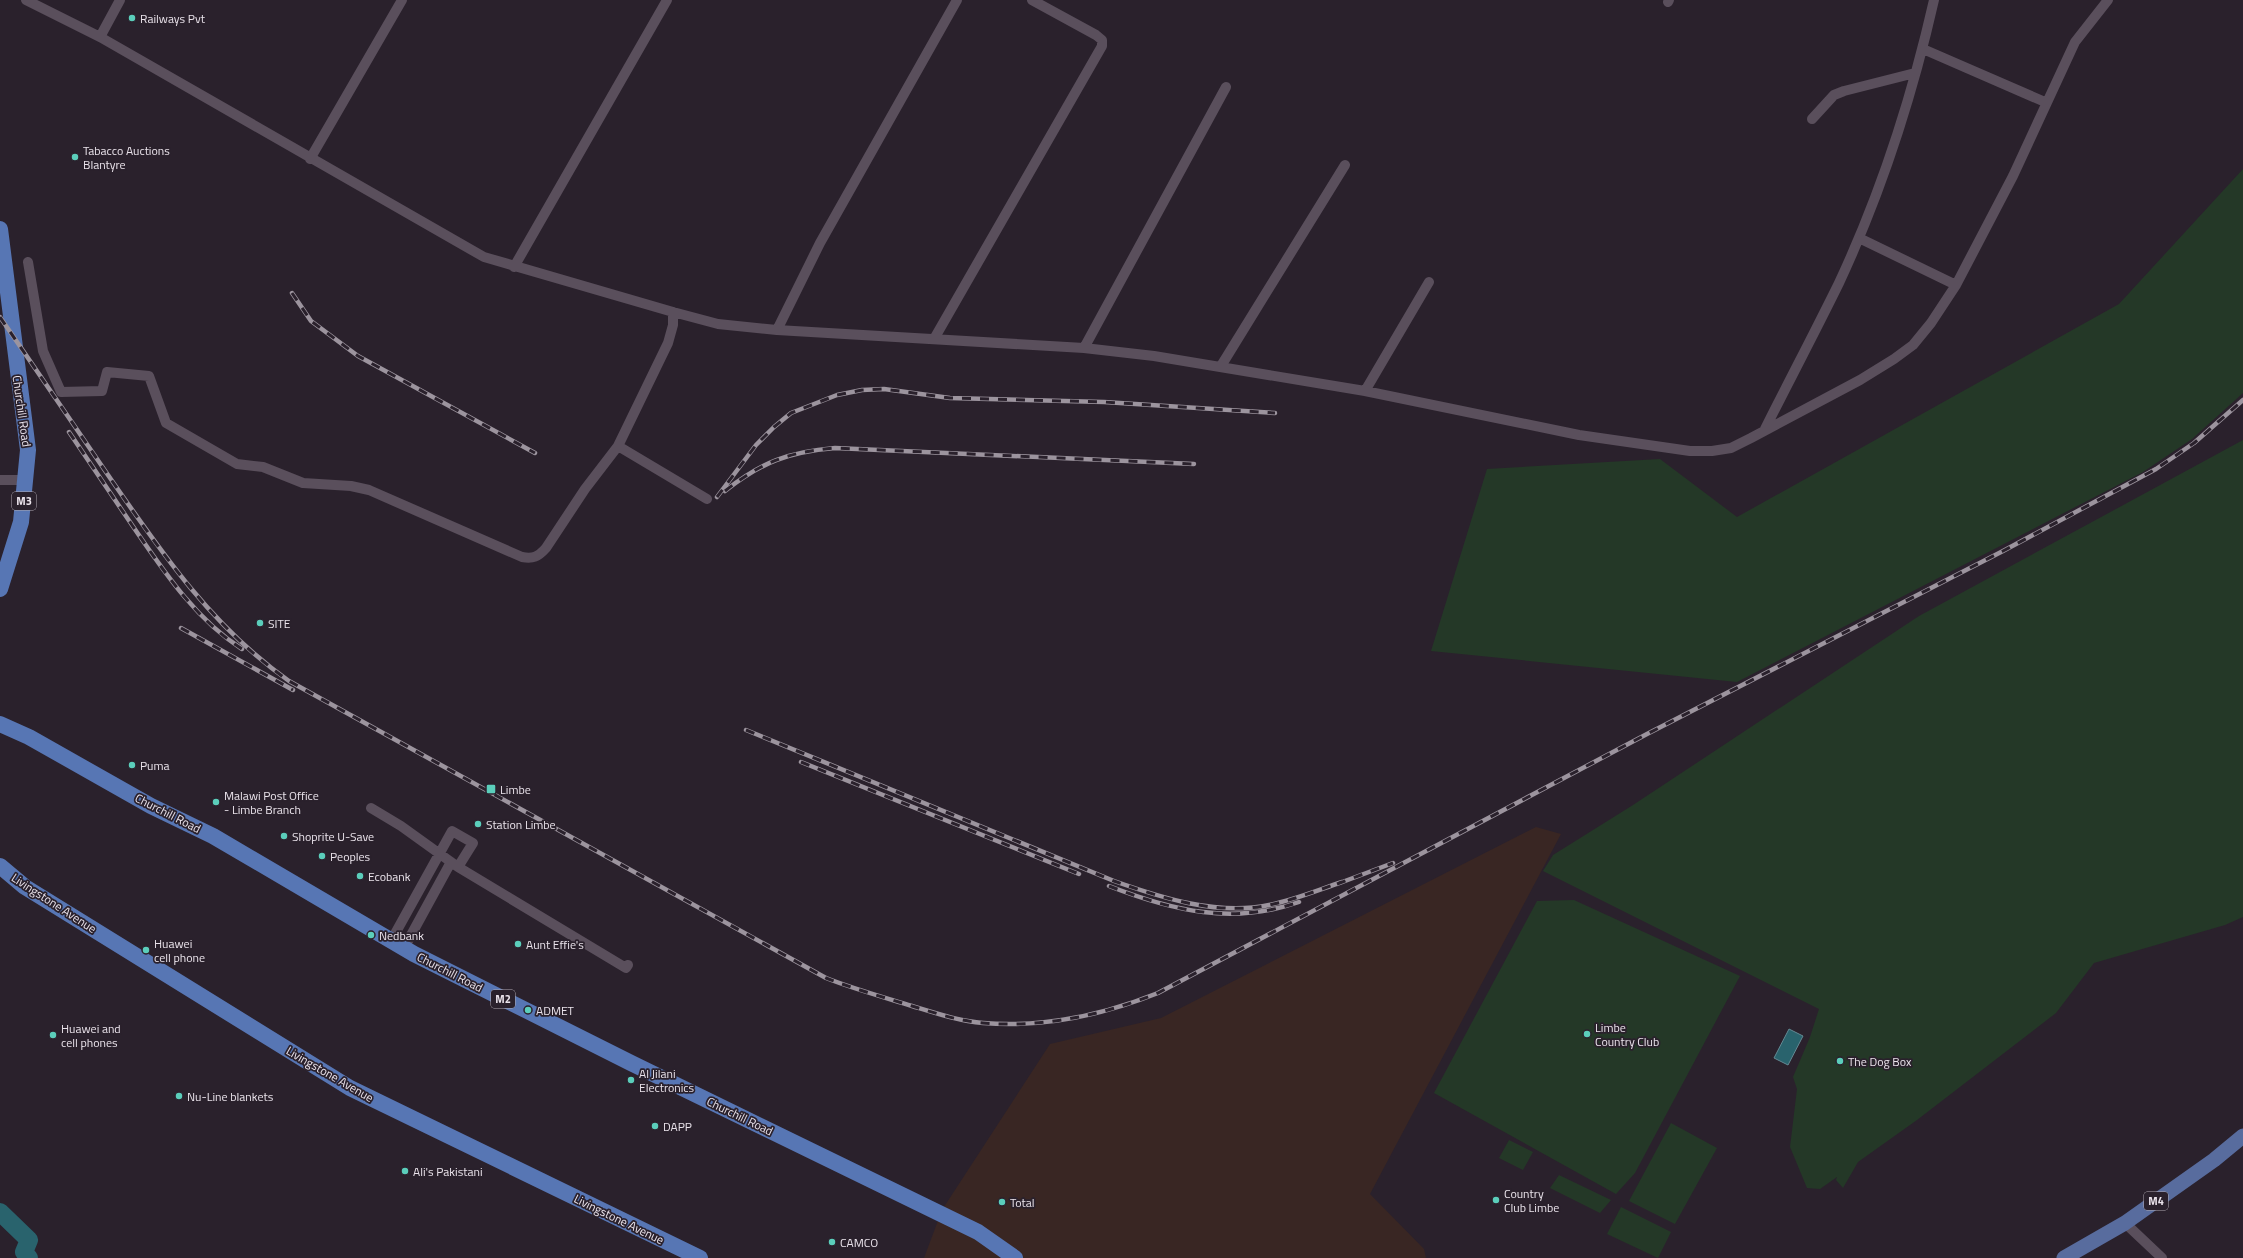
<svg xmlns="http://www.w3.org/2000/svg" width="2243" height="1258" font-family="'Titillium Web',sans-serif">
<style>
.industrial{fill:#392623}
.green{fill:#243827}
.water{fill:#29636d;stroke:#638993}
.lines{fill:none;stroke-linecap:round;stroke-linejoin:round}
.river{stroke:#29636d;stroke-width:18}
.minor{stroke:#5a4f5c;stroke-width:10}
.primary{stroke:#586c9e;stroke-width:15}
.trunk{stroke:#5776b4;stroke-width:16}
.rail-casing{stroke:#9c949e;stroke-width:4.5}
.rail{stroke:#2a212c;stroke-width:3;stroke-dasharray:9;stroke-linecap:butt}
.poi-dot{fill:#5bcebb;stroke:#2a212c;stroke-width:1.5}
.labels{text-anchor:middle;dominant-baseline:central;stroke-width:3.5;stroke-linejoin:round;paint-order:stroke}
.shield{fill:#2a212c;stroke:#b0a9b2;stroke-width:1}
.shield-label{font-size:11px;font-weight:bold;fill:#eae3eb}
.poi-label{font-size:12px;fill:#eae3eb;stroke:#2a212c;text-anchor:start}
.street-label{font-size:12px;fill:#eae3eb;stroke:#2a212c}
</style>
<rect width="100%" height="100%" fill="#2a212c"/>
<path class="industrial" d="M1536 827 1561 834 1370 1194 1424 1249 1426 1258H924L942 1210 1050 1044 1161 1018Z"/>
<path class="green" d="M2243 169V393L2192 439 2143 472 1737 682 1431 651 1487 469 1660 459 1737 517 2119 304Z
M2243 440V917L2225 925 2094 963 2056 1013 1917 1120 1858 1162 1843 1188 1836 1180 1837 1177 1820 1189 1807 1188 1790 1147 1797 1089 1793 1077 1810 1037 1819 1009 1543 871 1553 855 1633 805 1919 616Z
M1574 900 1740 976 1635 1173 1616 1194 1434 1093 1537 901Z
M1671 1123 1717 1148 1675 1224 1629 1201Z
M1509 1140 1533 1152 1523 1170 1499 1158Z
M1559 1175 1611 1200 1600 1213 1550 1188Z
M1621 1207 1671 1232 1658 1258 1607 1234Z"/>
<path class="water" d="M1789 1029 1803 1036 1788 1065 1774 1058Z"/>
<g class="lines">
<path class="river" d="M0 1212 29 1240 24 1252 29 1258"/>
<path class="minor" d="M26 0 100 37 484 257 673 312 718 324 777 330 1084 348 1154 356 1365 391 1579 435 1690 451H1712L1731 448 1751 438 1860 380 1894 359 1913 345 1931 323 1956 285 2013 176 2075 42 2108 0
M1668 2 1669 0
M100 37 120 0
M1923 49 2045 102
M1812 119 1834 95 1844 91 1915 73
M310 159 402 0
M1859 238 1956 285
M28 262 43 351 61 392 102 391 107 372 149 376 166 423 237 464 263 467 303 483 351 486 369 490 522 557C533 559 538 557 546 548L585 489 618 446 668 343 673 325V312
M514 267 667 0
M777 330 820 243 957 0
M934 339 1102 46V40L1096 35 1032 0
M1084 348 1226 87
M1221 366 1345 165
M1365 391 1429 282
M1765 429C1789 381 1815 332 1839 283 1881 193 1912 97 1934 0
M618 446 707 499
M0 480H26
M371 808 401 826 458 867 626 968 628 965
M391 941 452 831 473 843 458 867
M404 948 451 862
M2125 1223 2162 1258"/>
<path class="primary" d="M2064 1258 2125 1223 2214 1160 2243 1136"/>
<path class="trunk" d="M0 229 28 450 21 522 0 589
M0 724 29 737 151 806 213 836 414 954 631 1063 978 1232 1015 1258
M0 866 25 887 350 1088 700 1258"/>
<defs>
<path id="rail" d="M292 293 311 321 358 356 535 453
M0 317C36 370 72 422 108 475 161 552 212 627 289 681L826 978C854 989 883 997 912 1006 935 1013 959 1021 983 1023 1044 1028 1103 1015 1158 993L1647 734 2003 551 2156 469 2194 443 2243 400
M69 432C90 463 111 494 132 525 163 570 195 619 242 649
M725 491C762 462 788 452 835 448L1194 464
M717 497 756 445 774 427 791 413 837 395 862 390 884 389 950 398 1104 402 1275 413
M181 628 293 690
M746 730 1114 881C1162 898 1218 916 1269 905 1294 900 1318 890 1342 882
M801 762 1079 874
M1337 884 1393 863
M1109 886C1173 911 1233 925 1299 902"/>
</defs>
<use href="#rail" class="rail-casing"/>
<use href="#rail" class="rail"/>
</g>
<g class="poi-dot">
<circle cx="132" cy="18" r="4"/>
<circle cx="75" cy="157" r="4"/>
<circle cx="260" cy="623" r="4"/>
<circle cx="132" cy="765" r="4"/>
<rect x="486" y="784" width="10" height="10" rx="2"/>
<circle cx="216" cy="802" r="4"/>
<circle cx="478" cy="824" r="4"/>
<circle cx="284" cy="836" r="4"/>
<circle cx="322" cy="856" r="4"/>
<circle cx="360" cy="876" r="4"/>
<circle cx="371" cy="935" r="4"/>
<circle cx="518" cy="944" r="4"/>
<circle cx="146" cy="950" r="4"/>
<circle cx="528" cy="1010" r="4"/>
<circle cx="1587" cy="1034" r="4"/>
<circle cx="53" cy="1035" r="4"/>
<circle cx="1840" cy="1061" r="4"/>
<circle cx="631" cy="1080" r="4"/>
<circle cx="179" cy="1096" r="4"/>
<circle cx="655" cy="1126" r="4"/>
<circle cx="405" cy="1171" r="4"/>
<circle cx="1496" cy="1200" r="4"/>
<circle cx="1002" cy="1202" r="4"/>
<circle cx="832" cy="1242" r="4"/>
</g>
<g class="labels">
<g class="shield">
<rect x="12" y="492" width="24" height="18" rx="3"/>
<rect x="491" y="990" width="24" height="18" rx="3"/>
<rect x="2144" y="1192" width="24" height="18" rx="3"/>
</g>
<g class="shield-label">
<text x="24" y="501">M3</text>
<text x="503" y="999">M2</text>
<text x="2156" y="1201">M4</text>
</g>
<g class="poi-label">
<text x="140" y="18">Railways Pvt</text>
<text x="83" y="150">Tabacco Auctions<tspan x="83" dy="14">Blantyre</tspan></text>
<text x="268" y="623">SITE</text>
<text x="140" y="765">Puma</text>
<text x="500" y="789">Limbe</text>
<text x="224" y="795">Malawi Post Office<tspan x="224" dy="14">- Limbe Branch</tspan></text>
<text x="486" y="824">Station Limbe</text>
<text x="292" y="836">Shoprite U-Save</text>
<text x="330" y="856">Peoples</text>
<text x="368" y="876">Ecobank</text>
<text x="379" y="935">Nedbank</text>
<text x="154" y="943">Huawei<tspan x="154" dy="14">cell phone</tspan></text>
<text x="526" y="944">Aunt Effie's</text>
<text x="536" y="1010">ADMET</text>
<text x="1595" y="1027">Limbe<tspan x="1595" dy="14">Country Club</tspan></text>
<text x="61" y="1028">Huawei and<tspan x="61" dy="14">cell phones</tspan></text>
<text x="1848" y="1061">The Dog Box</text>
<text x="639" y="1073">Al Jilani<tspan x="639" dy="14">Electronics</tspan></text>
<text x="187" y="1096">Nu-Line blankets</text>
<text x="663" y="1126">DAPP</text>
<text x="413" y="1171">Ali's Pakistani</text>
<text x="1504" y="1193">Country<tspan x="1504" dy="14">Club Limbe</tspan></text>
<text x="1010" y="1202">Total</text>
<text x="840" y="1242">CAMCO</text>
</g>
<g class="street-label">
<text transform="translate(22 411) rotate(82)">Churchill Road</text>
<text transform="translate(168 813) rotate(27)">Churchill Road</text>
<text transform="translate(54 903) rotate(33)">Livingstone Avenue</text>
<text transform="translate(450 972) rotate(27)">Churchill Road</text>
<text transform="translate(330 1074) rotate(30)">Livingstone Avenue</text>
<text transform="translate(740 1116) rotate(26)">Churchill Road</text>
<text transform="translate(619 1219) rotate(26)">Livingstone Avenue</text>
</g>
</g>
</svg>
